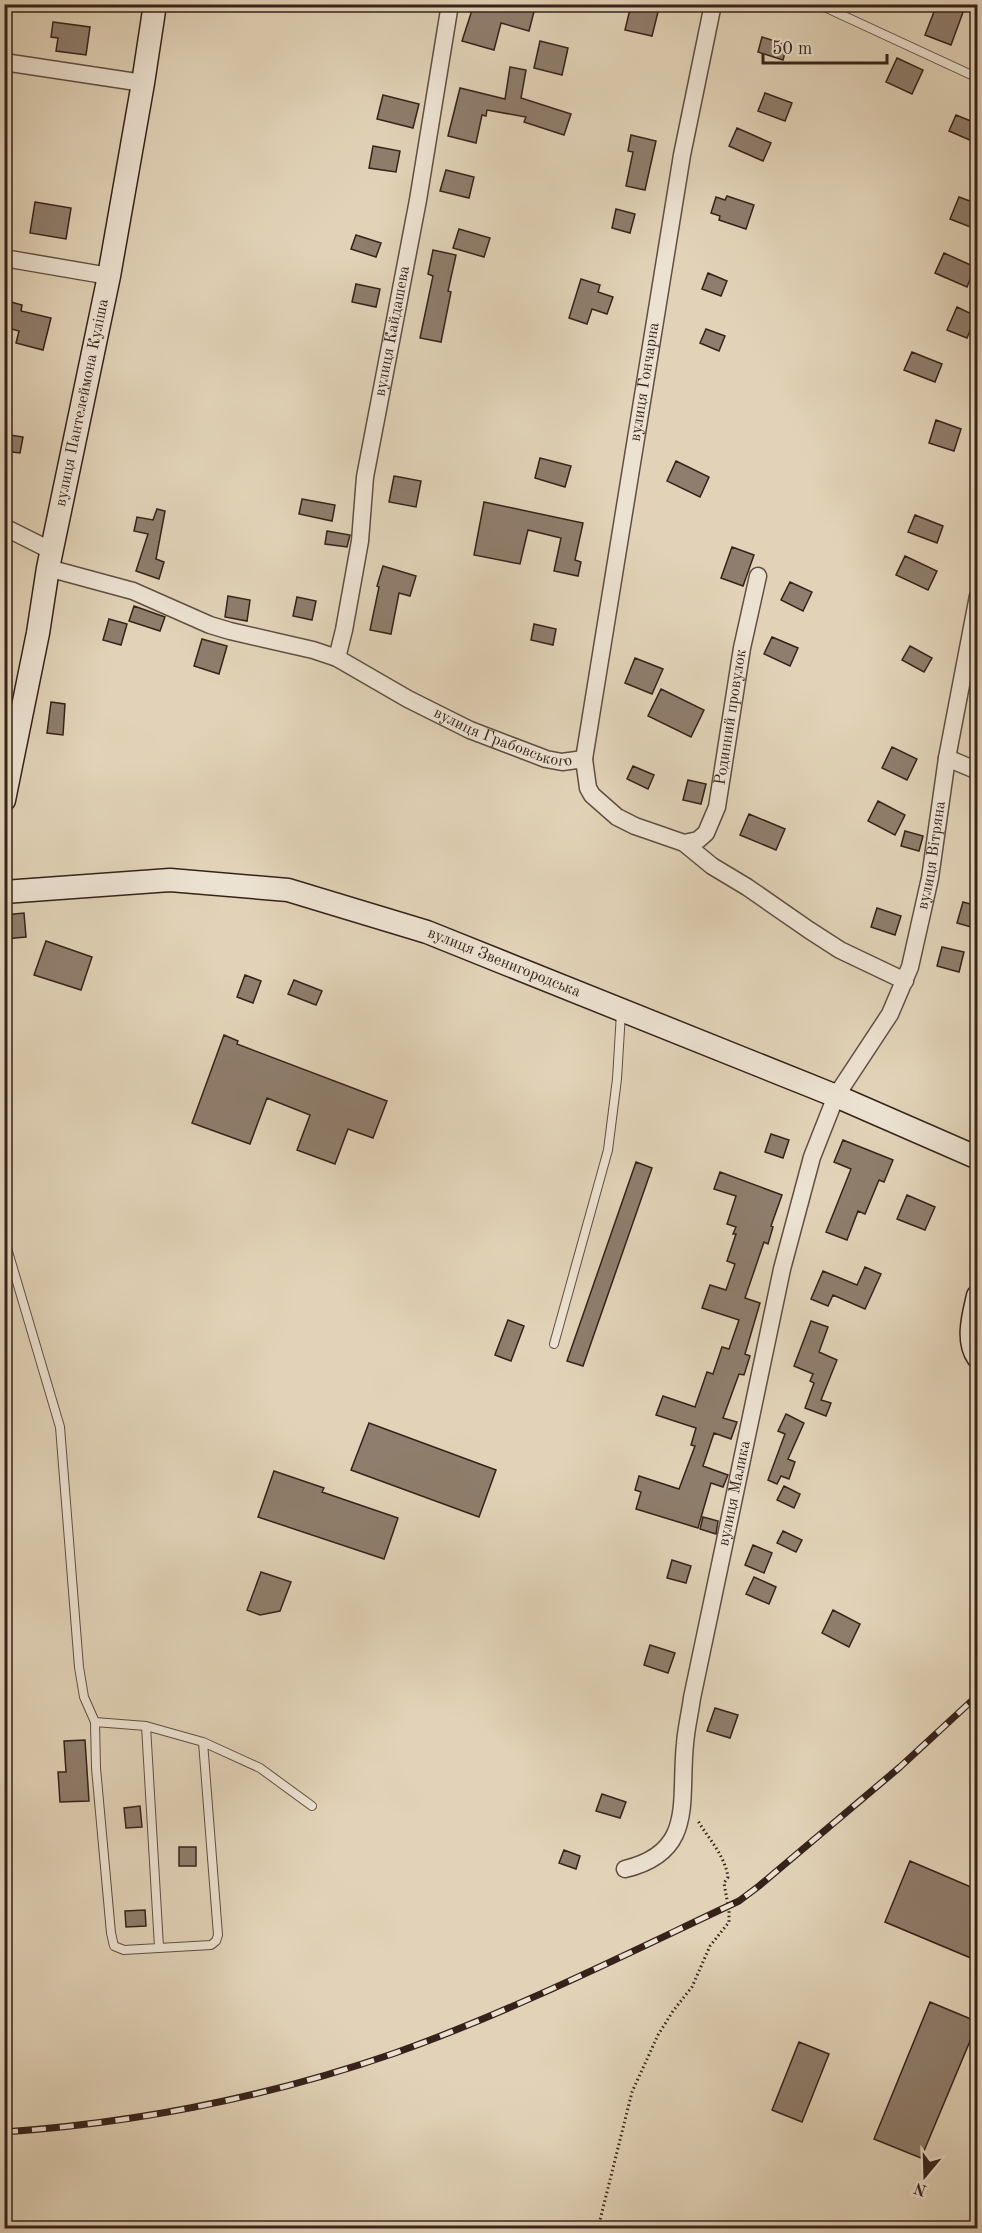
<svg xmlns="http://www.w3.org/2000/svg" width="982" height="2233" font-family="'Old Standard TT',serif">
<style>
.building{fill:#8f7e6d;stroke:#36221b;stroke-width:1.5}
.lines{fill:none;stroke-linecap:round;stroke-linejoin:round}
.lane-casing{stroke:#614e42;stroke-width:10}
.street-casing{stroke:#614e42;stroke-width:19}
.secondary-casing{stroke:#36221b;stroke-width:25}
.path{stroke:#36221b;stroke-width:3;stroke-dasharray:1.5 3;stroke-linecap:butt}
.lane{stroke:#ece2d1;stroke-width:8}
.street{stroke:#ece2d1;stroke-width:16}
.secondary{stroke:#ece2d1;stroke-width:22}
.rail-casing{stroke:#36221b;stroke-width:7}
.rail{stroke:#ece2d1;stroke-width:4.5;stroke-dasharray:14;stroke-linecap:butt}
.labels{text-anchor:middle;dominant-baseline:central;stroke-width:6;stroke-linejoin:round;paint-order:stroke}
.street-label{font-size:16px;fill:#36221b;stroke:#ece2d1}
</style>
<rect width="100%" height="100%" fill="#e2d3b8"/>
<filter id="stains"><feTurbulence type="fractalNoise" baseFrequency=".00333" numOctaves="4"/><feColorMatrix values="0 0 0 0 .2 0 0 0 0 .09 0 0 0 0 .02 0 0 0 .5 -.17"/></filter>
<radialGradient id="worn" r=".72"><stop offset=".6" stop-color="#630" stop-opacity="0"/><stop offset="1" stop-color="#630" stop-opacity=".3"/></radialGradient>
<path class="building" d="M474 4H536L529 31 501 23 494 50 462 41Z
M937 4H966L951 45 925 35Z
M631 5 658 12 652 36 625 30Z
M53 22 90 27 86 55 56 51 58 38 51 37Z
M762 37 787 45 783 60 758 52Z
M540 41 568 48 562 75 534 68Z
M897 58 923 70 912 94 886 82Z
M510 67 526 70 521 98 571 114 564 135 524 122 526 117 487 110 486 116 482 115 476 143 448 136 460 88 505 99Z
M765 93 792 103 785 121 758 111Z
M383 95 419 104 413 128 377 119Z
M956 115 978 124 972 141 949 131Z
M737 128 771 143 763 161 729 146Z
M631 135 656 141 645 190 626 186 633 152 628 151Z
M373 146 400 151 396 172 369 168Z
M446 170 474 177 469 198 440 191Z
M727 196 754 205 746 229 719 220 720 216 711 213 716 197 725 200Z
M959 197 978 204V230L950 219Z
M35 202 71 208 66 239 30 233Z
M616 209 635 214 630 233 612 228Z
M459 229 490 238 484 257 453 248Z
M356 235 381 243 376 257 351 249Z
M433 250 456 255 448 291 451 292 441 342 420 338 433 276 428 274Z
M944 253 975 267 967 287 935 273Z
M708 273 727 281 721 296 702 289Z
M581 279 600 285 598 292 613 297 607 314 592 309 587 324 569 318Z
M356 284 380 289 376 307 352 302Z
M4 300 22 305 21 311 51 318 43 350 16 343 19 331 4 327Z
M957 307 976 316 967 338 947 330Z
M706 329 725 336 719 351 700 343Z
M912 352 942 364 935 382 904 370Z
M936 420 961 429 954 451 929 443Z
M4 434 23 437 20 453 4 451Z
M540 458 571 466 565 487 535 478Z
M676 461 709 477 700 497 667 481Z
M394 476 421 481 416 507 389 502Z
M302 499 335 505 332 521 299 514Z
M484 502 583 523 575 560 581 562 578 576 554 571 561 538 528 530 520 564 474 555Z
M157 509 165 511 156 559 164 562 159 579 136 571 148 534 134 531 137 517 153 520Z
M915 515 943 526 937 543 908 532Z
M327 531 350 535 347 547 325 544Z
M732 547 754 555 743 586 721 578Z
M905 556 937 571 928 590 896 575Z
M383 566 416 576 410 596 399 593 391 634 370 630 379 587 377 586Z
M790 582 812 592 803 611 781 600Z
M228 596 250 600 247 621 225 617Z
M297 597 316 601 312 620 293 616Z
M134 606 165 617 160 631 129 621Z
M109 619 127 624 121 645 103 640Z
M534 624 556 629 553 645 531 640Z
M772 637 798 648 790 666 764 654Z
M202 639 227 646 219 674 194 666Z
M910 646 932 658 924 672 902 660Z
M635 658 663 669 652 694 625 683Z
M661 689 704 710 691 737 648 716Z
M51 702 65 704 63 735 47 733Z
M892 747 917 759 907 780 882 768Z
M633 766 654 775 648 789 627 779Z
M688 780 706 784 701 804 683 800Z
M878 801 905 815 895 835 868 821Z
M749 814 785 829 776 850 740 835Z
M905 831 923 836 919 851 901 846Z
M963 902 978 906V929L957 923Z
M877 908 901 916 895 935 871 927Z
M24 913 26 937 4 939V915Z
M46 941 92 957 81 990 34 975Z
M942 947 964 952 959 972 937 966Z
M245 975 261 981 253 1003 237 997Z
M294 980 322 991 316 1005 288 994Z
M224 1035 238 1041 237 1044 387 1101 373 1138 348 1129 335 1164 297 1150 310 1115 267 1098 250 1144 192 1123Z
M771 1134 789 1140 783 1158 765 1152Z
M843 1140 893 1160 884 1182 879 1180 865 1214 858 1211 847 1240 826 1232 851 1169 834 1162Z
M636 1162 652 1168 583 1366 567 1361Z
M720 1172 782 1195 771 1226 773 1227 768 1244 764 1242 745 1298 760 1303 745 1354 750 1356 744 1375 739 1374 723 1418 737 1422 731 1439 714 1433 703 1466 728 1475 723 1487 711 1483 698 1528 636 1509 641 1492 635 1490 639 1476 679 1489 695 1446 691 1445 696 1428 656 1415 663 1396 695 1407 707 1372 713 1374 722 1347 729 1349 739 1320 702 1308 710 1285 726 1290 735 1264 727 1261 736 1234H733L736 1227 727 1224 736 1196 714 1189Z
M907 1195 935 1207 925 1230 897 1219Z
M865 1267 881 1274 865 1309 833 1295 828 1306 811 1299 823 1271 857 1285Z
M508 1320 524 1326 511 1361 495 1355Z
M811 1321 828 1327 819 1352 837 1360 821 1400 831 1403 826 1416 805 1408 814 1383 810 1381 813 1374 794 1366Z
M786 1414 804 1423 788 1459 795 1462 789 1479 781 1476 777 1484 768 1480 785 1434 778 1431Z
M369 1423 496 1470 479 1517 351 1470Z
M274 1471 324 1488 322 1492 398 1518 384 1559 258 1517Z
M784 1486 800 1494 794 1508 777 1500Z
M703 1517 718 1521 716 1534 700 1529Z
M783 1531 802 1540 796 1552 777 1543Z
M753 1545 772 1553 764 1573 745 1565Z
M672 1560 691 1566 686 1583 667 1578Z
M261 1572 291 1582 280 1611 260 1615 247 1610Z
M754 1577 776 1587 769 1604 746 1594Z
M833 1610 860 1624 849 1647 822 1633Z
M650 1645 675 1653 668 1673 644 1665Z
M715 1708 738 1715 730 1738 707 1731Z
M85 1740 89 1801 60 1802 58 1772H66L64 1741Z
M602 1794 626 1802 620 1818 596 1811Z
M140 1806 142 1827 126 1828 124 1808Z
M179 1847H196V1866H179Z
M564 1850 580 1856 576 1869 559 1863Z
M910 1861 978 1890V1961L885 1922Z
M145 1910 146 1926 126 1927 125 1911Z
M930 2002 978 2022 921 2158 874 2139Z
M799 2042 829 2054 802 2122 772 2110Z"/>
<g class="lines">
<defs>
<path id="lane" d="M818 4 978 78
M4 703 19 712
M4 1238 60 1427 79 1667 84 1697 95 1722 146 1726 203 1742 260 1768 312 1806
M554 1344 608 1150 617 1079 621 1013
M95 1722 96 1768 111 1933 114 1946 124 1950 211 1945 216 1941 218 1935 203 1742
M146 1726 159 1947"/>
<g id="street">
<path d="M4 62 143 83"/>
<path d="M4 258 109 276"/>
<path d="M4 527 52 551"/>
<path id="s1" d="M48 568 133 591 210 625 230 631 313 650 337 658 408 699 470 730 546 759 562 762 584 759 588 788 592 795 617 817 635 826 684 843 712 866 747 887 809 930 840 950 905 981"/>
<path id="s2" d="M337 658 344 630 360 541 365 477 418 200 450 4"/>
<path d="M947 758 978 771"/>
<path id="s3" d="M584 759 682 155 713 4"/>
<path id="s4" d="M684 843 698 840 706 833 717 807 742 648 758 576"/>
<path id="s5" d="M625 1869C696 1852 679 1801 685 1744 686 1729 690 1713 692 1698L782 1269 812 1157 836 1096 890 1014 910 967 930 878 947 758 978 596"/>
</g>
<g id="secondary">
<path id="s6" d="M4 800 38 633 48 568 109 276 143 83 155 4"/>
<path id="s7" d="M4 892 170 880 288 890 427 932 836 1096 978 1158"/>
<path d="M978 1296C974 1314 966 1340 978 1357"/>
</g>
</defs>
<use href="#lane" class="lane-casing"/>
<use href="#street" class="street-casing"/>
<use href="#secondary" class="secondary-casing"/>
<path class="path" d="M598 2228 632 2092 658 2035 673 2011 692 1987 710 1946 729 1922V1911L724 1883 728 1877C724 1853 708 1839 697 1819"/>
<use href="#lane" class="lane"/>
<use href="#street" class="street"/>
<use href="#secondary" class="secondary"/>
<defs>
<path id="rail" d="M4 2132C138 2123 268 2097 395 2053 513 2011 626 1954 739 1901L759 1886 900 1767 978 1695"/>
</defs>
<use href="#rail" class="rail-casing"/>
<use href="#rail" class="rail"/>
</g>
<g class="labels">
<g class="street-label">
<text stroke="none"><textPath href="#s2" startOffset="332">вулиця Кайдашева</textPath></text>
<text stroke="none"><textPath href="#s3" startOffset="382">вулиця Гончарна</textPath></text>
<text stroke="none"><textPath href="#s6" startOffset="405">вулиця Пантелеймона Куліша</textPath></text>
<text stroke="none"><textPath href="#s4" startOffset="144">Родинний провулок</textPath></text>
<text stroke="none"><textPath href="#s1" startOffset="489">вулиця Грабовського</textPath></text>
<text stroke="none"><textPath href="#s5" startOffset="1084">вулиця Вітряна</textPath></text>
<text stroke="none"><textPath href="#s7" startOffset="513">вулиця Звенигородська</textPath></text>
<text stroke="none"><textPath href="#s5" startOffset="410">вулиця Малика</textPath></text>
</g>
</g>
<rect width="982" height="2233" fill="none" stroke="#e2d3b8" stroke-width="24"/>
<rect x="6" y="6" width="970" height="2221" fill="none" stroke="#36221b" stroke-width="3"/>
<rect x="12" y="12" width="958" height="2209" fill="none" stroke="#36221b" stroke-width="1.5"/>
<g transform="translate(925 2176) rotate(199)" stroke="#ece2d1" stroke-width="4.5" paint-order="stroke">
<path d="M0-4.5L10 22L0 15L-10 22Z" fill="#36221b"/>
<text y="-9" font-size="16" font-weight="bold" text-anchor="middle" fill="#36221b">N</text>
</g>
<path d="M763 54v9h124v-9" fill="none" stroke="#36221b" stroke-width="3"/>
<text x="772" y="54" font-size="18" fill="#36221b" stroke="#ece2d1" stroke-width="4.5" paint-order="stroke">50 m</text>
<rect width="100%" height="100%" filter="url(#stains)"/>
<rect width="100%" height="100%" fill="url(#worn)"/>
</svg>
